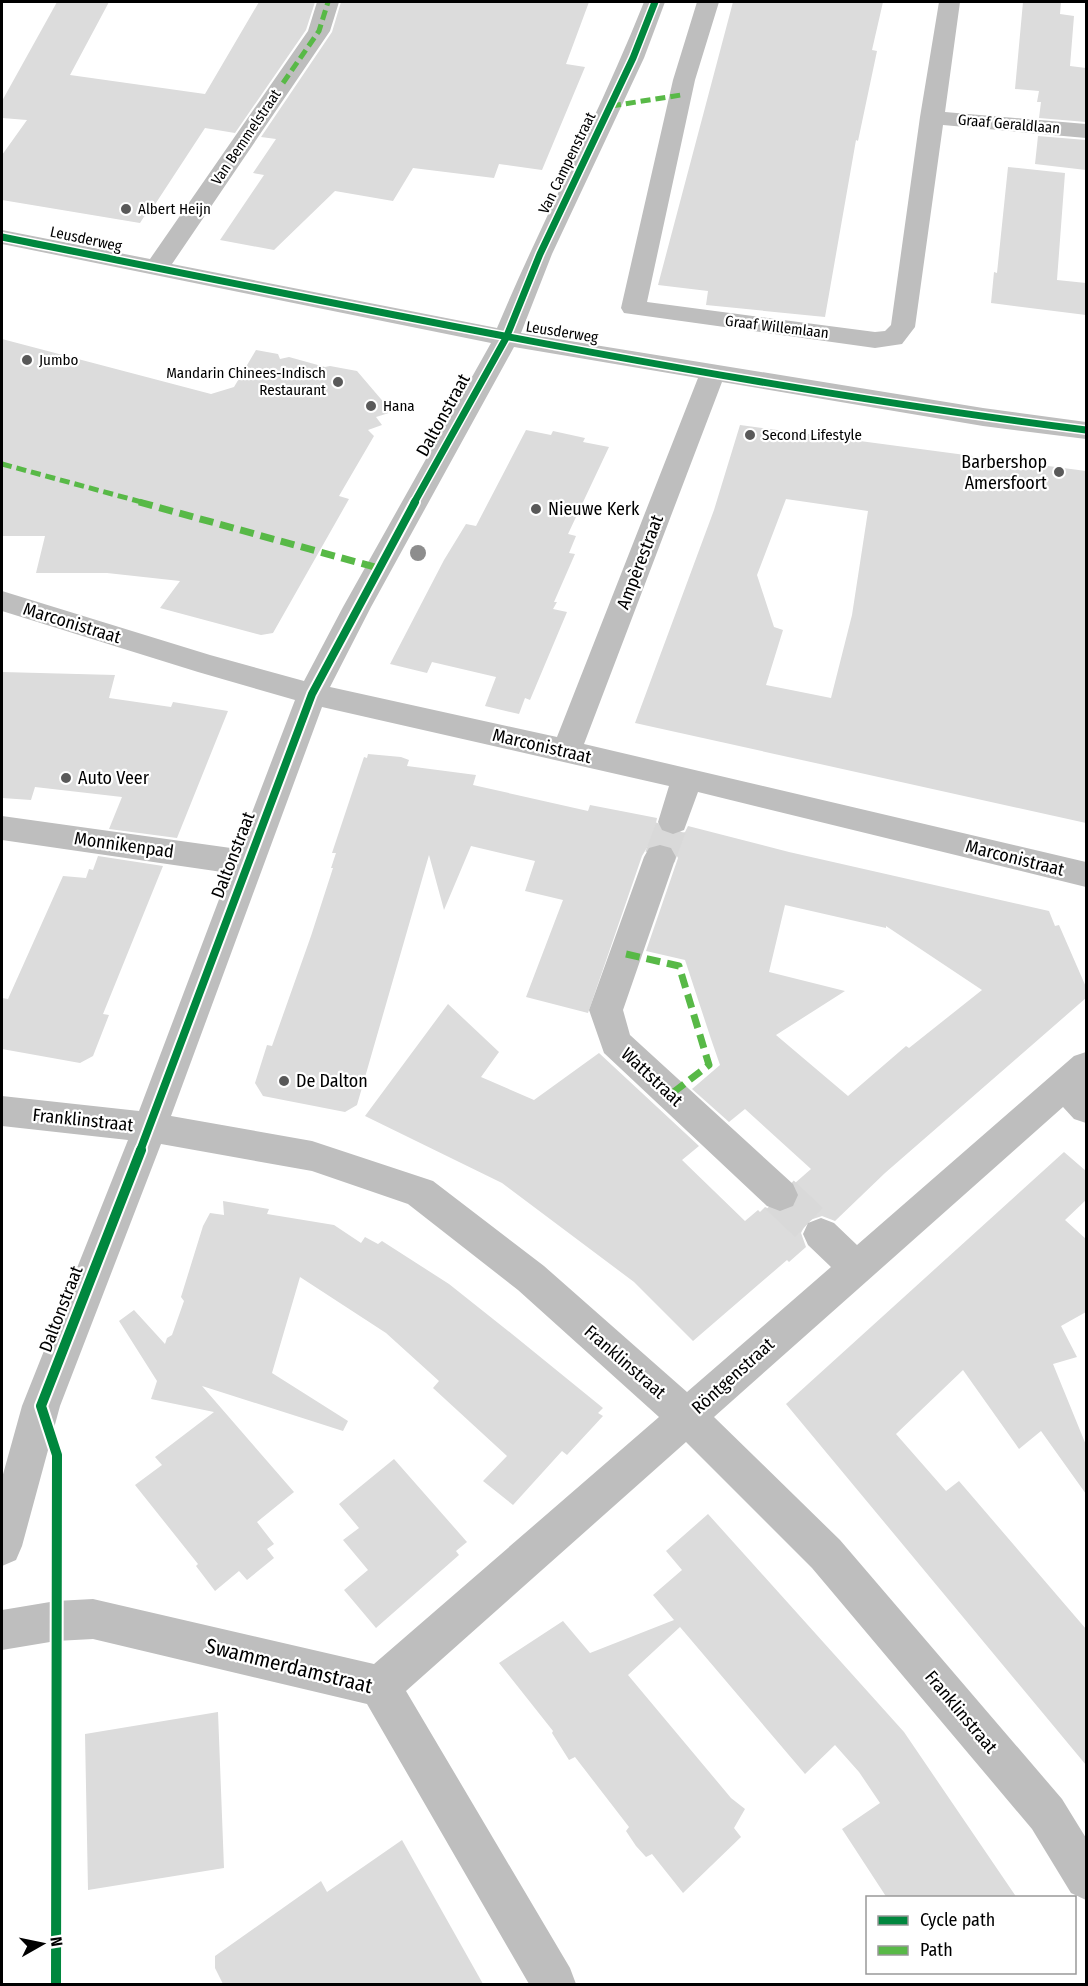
<svg xmlns="http://www.w3.org/2000/svg" width="1088" height="1986" font-family="'Fira Sans Condensed',sans-serif">
<style>
.building{fill:#dcdcdc;fill-rule:evenodd}
.lines{fill:none;stroke-linecap:round;stroke-linejoin:round}
.minor-tunnel-far1{stroke:#d9d9d9;stroke-width:31;stroke-dasharray:31 15;stroke-linecap:butt}
.minor-tunnel{stroke:#d9d9d9;stroke-width:40;stroke-dasharray:40 20;stroke-linecap:butt}
.minor{fill:#bebebe;fill-rule:evenodd}
.quiet-far1{stroke:#58b947;stroke-width:5;stroke-dasharray:10 5;stroke-linecap:butt}
.quiet{stroke:#58b947;stroke-width:7;stroke-dasharray:14 7;stroke-linecap:butt}
.cycleway-far2-casing{stroke:#fff;stroke-width:10}
.cycleway-far1-casing{stroke:#fff;stroke-width:12}
.cycleway-casing{stroke:#fff;stroke-width:14}
.cycleway-far2{stroke:#00873e;stroke-width:7}
.cycleway-far1{stroke:#00873e;stroke-width:8}
.cycleway{stroke:#00873e;stroke-width:10}
.tree{fill:#8d8d8d}
.poi-dot{fill:#595959;stroke:#fff;stroke-width:2}
.labels{text-anchor:middle;dominant-baseline:central;stroke-width:4.5;stroke-linejoin:round;paint-order:stroke}
.far-street-label{font-size:15px;fill:#000;stroke:#fff}
.far-poi-label{font-size:15px;fill:#000;stroke:#fff;text-anchor:start}
.street-label{font-size:18px;fill:#000;stroke:#fff}
.poi-label{font-size:18px;fill:#000;stroke:#fff;text-anchor:start}
.near-street-label{font-size:21px;fill:#000;stroke:#fff}
</style>
<rect width="100%" height="100%" fill="#fff"/>
<path class="building" d="M57 2H109L70 75 205 94 259 2H315L306 30 235 133 205 128 152 209H149L140 223 2 200V155L27 120 2 118V101Z
M341 2H589L566 64 585 67 542 170 499 164 494 178 413 168 393 201 335 191 274 250 220 240 264 175 253 173 276 139 261 137 332 32Z
M733 2H883L872 50 877 51 858 141 856 140 825 317 706 305 708 291 658 285Z
M1023 2H1061L1060 14 1074 16 1070 66 1086 68V122L1039 118 1041 102H1037L1039 91 1015 89Z
M1038 136 1086 140V170L1035 164Z
M1008 167 1065 173 1057 280 1086 283V315L991 303 994 272 997 273Z
M2 339 211 394 234 387 256 350 278 354 280 359 289 357 325 367 330 366 357 371 392 412 376 417 382 425 368 430 374 436 339 496 349 499 273 633 261 635 160 608 180 581 107 573H36L45 536H2Z
M740 425 1086 471V823L635 723 714 510ZM786 499 868 511 852 615 831 698 766 685 783 630 774 627 757 575Z
M526 430 551 435 553 431 585 438 583 442 609 447 568 534 576 536 569 553 575 554 554 602H557L553 609 567 612 530 700 525 698 519 714 485 706 496 677 432 662 427 673 390 664 444 560 466 524 476 526Z
M2 672 115 675 109 698 171 707 173 702 228 711 177 838 109 829 122 797 35 787 31 800 2 798Z
M368 754 401 757 409 760 407 766 476 775 473 785 588 811 590 805 657 818 656 823 660 831 672 836 685 832 688 826 789 852 1049 911 1055 926 1059 925 1086 987V998L885 1173 835 1221 822 1216 807 1221 801 1233 806 1247 789 1262 787 1260 693 1341 634 1282 502 1183 365 1116 448 1004 499 1052 481 1077 534 1100 599 1053 699 1146 682 1160 745 1221 758 1210 760 1212 765 1207 779 1213 794 1208 800 1196 795 1183 811 1169 745 1109 729 1122 692 1089 720 1065 711 1039 685 960 646 951 678 858 672 846 661 843 648 846 642 856 588 1013 526 997 563 900 525 891 535 861 471 846 444 910 429 855 357 1105 345 1112 263 1096 255 1083 267 1045 272 1046 311 936 333 868H331L336 853H332L364 757 367 758ZM785 905 886 928V926L982 990 909 1048 906 1046 848 1096 776 1035 845 991 769 972Z
M98 856 163 866 103 1014 109 1015 93 1056 80 1063 2 1049V998L8 999 63 876 86 878 89 869 93 870Z
M1064 1152 1086 1171V1200L1065 1220 1086 1239V1312L1061 1326 1077 1357 1053 1364 1086 1445V1494L1041 1431 1019 1449 963 1370 896 1434 946 1491 959 1481 1086 1629V1765L786 1404Z
M223 1201 269 1209 267 1214 334 1225 361 1243 365 1237 378 1244 382 1241 449 1284 512 1334 603 1408 598 1413 603 1416 567 1455 562 1451 513 1505 483 1481 507 1456 433 1388 439 1381 386 1333 300 1277 272 1373 348 1421 343 1431 202 1386 294 1492 257 1522 274 1544 267 1549 274 1558 247 1580 239 1571 215 1591 196 1566 198 1564 135 1485 162 1465 155 1457 214 1412 151 1399 157 1381 119 1321 134 1310 165 1344 167 1338 172 1335 184 1301 181 1297 203 1226 210 1213 224 1215Z
M394 1459 467 1542 456 1551 459 1555 376 1628 344 1590 368 1570 343 1540 359 1528 339 1504Z
M708 1514 904 1732 1017 1898H887L842 1829 880 1803 859 1772 835 1745 805 1774 680 1627 628 1675 731 1798 745 1809 734 1828 741 1837 683 1893 652 1854 646 1857 636 1846 626 1831 629 1827 575 1757 569 1760 552 1733 553 1731 499 1663 563 1621 590 1653 674 1620 653 1595 682 1570 666 1551Z
M218 1712 224 1868 88 1890 85 1734Z
M402 1840 483 1984H223L215 1968V1956L321 1881 327 1892Z"/>
<g class="lines">
<path class="minor-tunnel-far1" d="M660 857 673 822"/>
<path class="minor-tunnel" d="M780 1195 821 1234"/>
<path class="minor" d="M317 2H339L330 31 172 264 497 328C543 218 600 113 644 2H665L644 58 552 254 521 333 983 408 1086 422V439L983 426 722 382 584 744 1086 862V887L698 792 684 830 673 834 662 830 658 822 669 786 322 707 171 1116 312 1141 433 1181 544 1266 687 1392 831 1267 808 1245 803 1234 808 1223 821 1218 834 1223 857 1245 1074 1056 1086 1052V1123L1074 1119 1063 1107 714 1417 840 1540 1062 1799 1086 1838V1900L1071 1893 1032 1829 812 1568 686 1442 406 1691 570 1968 576 1984H529L367 1704 93 1639 56 1641 2 1650V1610L56 1601 93 1599 374 1664 659 1417 518 1290 408 1204 312 1171 161 1144 60 1406 22 1546 16 1560 2 1566V1478L22 1406 128 1140 2 1126V1096L139 1111 229 873 2 840V816L238 849 295 700 198 672 2 611V591L210 655 304 681 343 607 491 343 2 244V230L150 259 308 31ZM514 347 698 378 557 737 330 687 371 607Z
M697 2H719L695 80 647 302 875 332 885 331 891 325 920 117 939 2H960L945 112 1086 124V138L943 125 915 327 902 344 875 348 624 313 621 308 673 80Z
M660 845 671 848 676 857 623 1010 630 1035 793 1184 798 1195 793 1206 780 1211 767 1206 604 1053 589 1010 644 857 649 848Z"/>
<path class="quiet-far1" d="M283 83 319 31 328 2
M611 106 681 95
M2 464 145 503"/>
<path class="quiet" d="M139 502 378 568
M626 954 679 966 709 1065 671 1094"/>
<defs>
<path id="cycleway-far2" d="M2 237C362 309 722 384 1086 430
M414 503 506 338 540 254 633 58 655 2"/>
<path id="cycleway-far1" d="M140 1151 312 694 415 502"/>
<path id="cycleway" d="M41 1406 141 1150
M41 1406 57 1455 56 1984"/>
</defs>
<use href="#cycleway-far2" class="cycleway-far2-casing"/>
<use href="#cycleway-far1" class="cycleway-far1-casing"/>
<use href="#cycleway" class="cycleway-casing"/>
<use href="#cycleway-far2" class="cycleway-far2"/>
<use href="#cycleway-far1" class="cycleway-far1"/>
<use href="#cycleway" class="cycleway"/>
</g>
<circle class="tree" cx="418" cy="553" r="8"/>
<g class="poi-dot">
<circle cx="126" cy="209" r="6"/>
<circle cx="27" cy="360" r="6"/>
<circle cx="338" cy="382" r="6"/>
<circle cx="371" cy="406" r="6"/>
<circle cx="750" cy="435" r="6"/>
<circle cx="1059" cy="472" r="6"/>
<circle cx="536" cy="509" r="6"/>
<circle cx="66" cy="778" r="6"/>
<circle cx="284" cy="1081" r="6"/>
</g>
<g class="labels">
<g class="far-street-label">
<text transform="translate(1009 124) rotate(5)">Graaf Geraldlaan</text>
<text transform="translate(246 137) rotate(-56)">Van Bemmelstraat</text>
<text transform="translate(567 163) rotate(-64)">Van Campenstraat</text>
<text transform="translate(86 239) rotate(12)">Leusderweg</text>
<text transform="translate(777 327) rotate(7)">Graaf Willemlaan</text>
<text transform="translate(562 332) rotate(9)">Leusderweg</text>
</g>
<g class="far-poi-label">
<text x="138" y="209">Albert Heijn</text>
<text x="39" y="360">Jumbo</text>
<text x="326" y="373" text-anchor="end">Mandarin Chinees-Indisch<tspan x="326" dy="17">Restaurant</tspan></text>
<text x="383" y="406">Hana</text>
<text x="762" y="435">Second Lifestyle</text>
</g>
<g class="street-label">
<text transform="translate(443 415) rotate(-61)">Daltonstraat</text>
<text transform="translate(640 562) rotate(-69)">Ampèrestraat</text>
<text transform="translate(72 623) rotate(17)">Marconistraat</text>
<text transform="translate(542 746) rotate(13)">Marconistraat</text>
<text transform="translate(124 845) rotate(8)">Monnikenpad</text>
<text transform="translate(233 855) rotate(-69)">Daltonstraat</text>
<text transform="translate(1015 858) rotate(14)">Marconistraat</text>
<text transform="translate(652 1077) rotate(43)">Wattstraat</text>
<text transform="translate(83 1120) rotate(6)">Franklinstraat</text>
<text transform="translate(61 1309) rotate(-69)">Daltonstraat</text>
<text transform="translate(625 1362) rotate(41)">Franklinstraat</text>
<text transform="translate(733 1376) rotate(-42)">Röntgenstraat</text>
<text transform="translate(961 1712) rotate(50)">Franklinstraat</text>
</g>
<g class="poi-label">
<text x="1047" y="462" text-anchor="end">Barbershop<tspan x="1047" dy="21">Amersfoort</tspan></text>
<text x="548" y="509">Nieuwe Kerk</text>
<text x="78" y="778">Auto Veer</text>
<text x="296" y="1081">De Dalton</text>
</g>
<g class="near-street-label">
<text transform="translate(289 1666) rotate(14)">Swammerdamstraat</text>
</g>
</g>
<rect width="1088" height="1986" fill="none" stroke="#000000" stroke-width="6"/>
<rect x="866" y="1896" width="210" height="78" fill="#ffffff" stroke="#999999" stroke-width="1.5"/>
<rect x="878" y="1916" width="30" height="9" fill="#00873e" stroke="#999999" stroke-width="1.5"/>
<text x="920" y="1926" font-size="18" fill="#000000">Cycle path</text>
<rect x="878" y="1946" width="30" height="9" fill="#58b947" stroke="#999999" stroke-width="1.5"/>
<text x="920" y="1956" font-size="18" fill="#000000">Path</text>
<g transform="translate(42 1944) rotate(81)" stroke="#ffffff" stroke-width="4.5" paint-order="stroke">
<path d="M0-4.5L10 22L0 15L-10 22Z" fill="#000000"/>
<text y="-9" font-size="16" font-weight="bold" text-anchor="middle" fill="#000000">N</text>
</g>
</svg>
